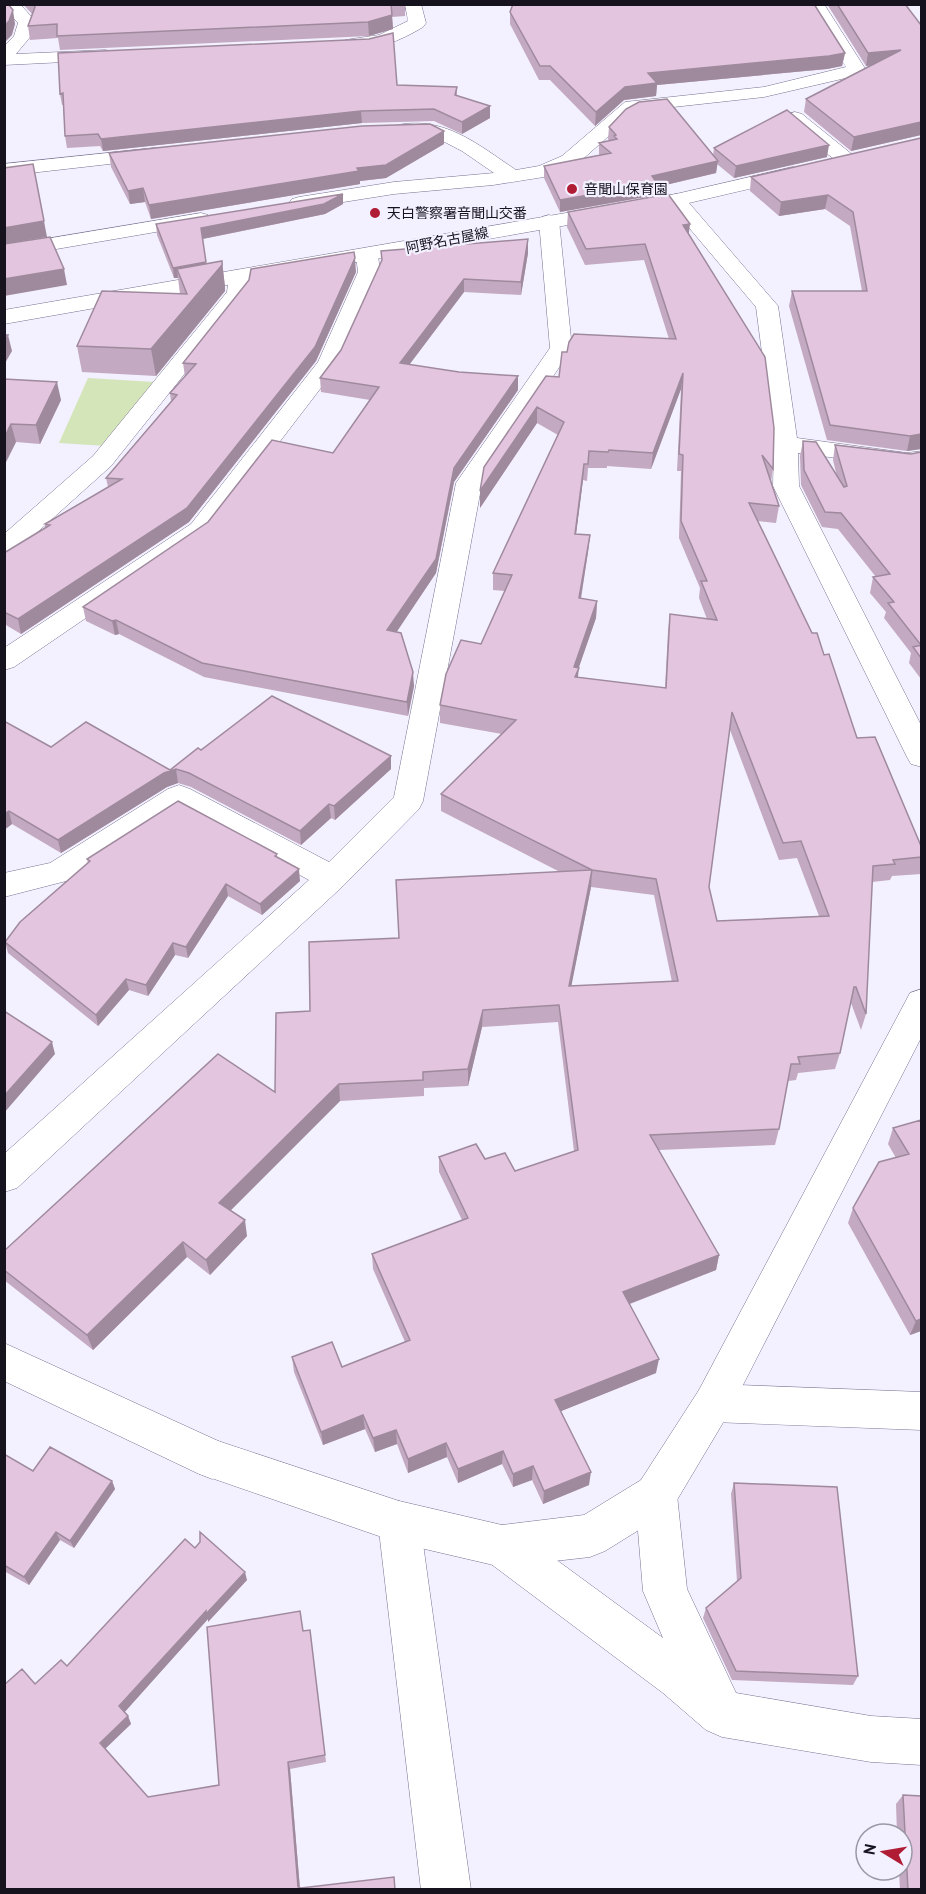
<svg xmlns="http://www.w3.org/2000/svg" width="926" height="1894" font-family="'PT Sans','Noto Sans JP',sans-serif">
<style>
.green{fill:#d4e5b9}
.lines{fill:none;stroke-linecap:round;stroke-linejoin:round}
.street-casing{stroke:#787191;stroke-width:1}
.secondary-casing{stroke:#787191;stroke-width:1}
.street{fill:#fff;fill-rule:evenodd}
.secondary{fill:#fff;fill-rule:evenodd}
.wall{fill:#c3a9c1;fill-rule:evenodd}
.shaded-wall{fill:#9f8a9d}
.building{fill:#e3c5e0;stroke:#9f8a9d;stroke-width:1.5;fill-rule:evenodd}
.poi-dot{fill:#b01c34;stroke:#f3f0ff;stroke-width:2}
.labels{text-anchor:middle;dominant-baseline:central;stroke-width:4.5;stroke-linejoin:round;paint-order:stroke}
.far-poi-label{font-size:14px;fill:#16131f;stroke:#f3f0ff;text-anchor:start}
.far-street-label{font-size:14px;fill:#16131f;stroke:#f3f0ff}
</style>
<rect width="100%" height="100%" fill="#f3f0ff"/>
<path class="green" d="M88 378 155 382 106 446 59 443Z"/>
<g class="lines">
<defs>
<path id="street" d="M4 4H20L36 22 31 36 16 54 105 50 111 51 114 55 111 59 105 60 4 65V46L14 36 18 23 4 8Z
M405 4H421L426 23 423 27C402 40 370 54 345 48L342 44 345 40 379 35 408 21Z
M807 4H824L866 70 863 74 764 97 637 111 576 165 544 177 493 185 394 194 299 209 292 207 289 203 292 199 299 197 394 182 494 173 462 151 431 135 393 134 391 130 393 126C443 114 477 144 516 170L539 166 562 156 625 102 764 87 846 67Z
M795 112 802 114 854 156 857 160 854 164H840L788 122 786 118 788 114Z
M155 148 162 150 165 154 162 158 4 176V164Z
M676 194 683 196 778 306 797 438 907 453 922 451V465L907 467 798 453 799 486 922 727V767L911 764 907 757 773 486 774 444 756 307 669 204 666 200 669 196Z
M201 213 208 215 211 219 208 223 4 258V246Z
M549 215 556 217 559 221 572 348 482 483 423 801 419 809 343 886 17 1188 4 1192V1154L309 880 180 810 70 880 4 897V873L50 863 168 789 179 785 190 789 329 862 394 797 456 483 550 348 539 221 542 217Z
M367 249 374 251 378 255 380 272 340 363 209 534 14 667 4 670V648L191 524 318 362 358 272 356 255 360 251Z
M240 270 248 271 251 276 249 293 111 466 13 554 4 556V534L93 456 227 292 229 276 232 271Z
M4 1343 227 1445 233 1459 227 1473 212 1479 197 1473 4 1381Z
M713 1384 922 1392V1430L713 1422 699 1416 693 1403 699 1390Z
M656 1474 671 1480 677 1495 687 1589 736 1693 871 1716 922 1719V1765L871 1762 722 1737 706 1730 663 1693 487 1561 480 1546 487 1531 502 1525 517 1531 663 1638 643 1591 635 1495 641 1480Z
M399 1501 414 1507 420 1522 471 1890H421L378 1522 384 1507Z"/>
<path id="secondary" d="M793 167 800 169 803 173 800 177 676 206 4 324V310L676 194Z
M922 989V1036L727 1416 671 1510 605 1551 590 1557 502 1567 399 1543 197 1473 191 1459 197 1445 212 1439 399 1501 502 1525 584 1515 641 1480 699 1390 910 993Z"/>
</defs>
<use href="#street" class="street-casing"/>
<use href="#secondary" class="secondary-casing"/>
<use href="#street" class="street"/>
<use href="#secondary" class="secondary"/>
</g>
<path class="wall" d="M23 4H405V16L392 17 393 29 369 36 60 50 58 38 30 40 28 26 32 14Z
M827 4H905L921 135 851 151 804 112 806 99 871 65 866 66Z
M510 12 845 53 842 66 827 69 657 85 656 96 624 100 595 126 550 80H539L510 24Z
M397 85 457 87V96L490 106V118L462 134 434 121 362 123 103 151 100 146 67 148 65 136 63 105H62L60 94Z
M609 127 713 156 714 148 827 157 734 178 717 164 716 173 657 187 656 195 560 212 544 178V166L600 155 599 154V143L609 141 608 139Z
M444 131V144L386 178 360 181V184L151 219 145 202 130 204 111 167 109 153Z
M921 138V449L907 451 827 440 789 306 792 291H862L850 226 825 209 779 216 750 191 751 177Z
M343 204 325 214 203 239 206 264 222 261 225 287V291L156 376 82 372 77 346 180 294 178 278H174L157 235 156 224Z
M568 212 689 234 773 469 771 482 779 506 776 523 758 521 812 633 824 655 857 738 921 846V874L892 876 890 880 872 882 866 1014 861 1030 851 1003 850 1004 840 1053 835 1069 798 1073 796 1080 788 1081 779 1129 775 1145 659 1150 719 1255 716 1270 630 1304 656 1373 561 1411 589 1485 543 1504 532 1480 513 1487 502 1464 458 1483 447 1457 408 1473 397 1444 375 1452 365 1429 323 1445 294 1372 292 1357 342 1367 405 1342 373 1269 372 1254 462 1220 439 1172V1157L485 1159 515 1171 574 1151 558 1022 482 1027 468 1086 424 1088V1096L340 1101 230 1211 247 1236 210 1275 187 1257 93 1350 4 1280V1251L275 1092 310 1011 398 938 560 872 441 811V794L502 734 440 723V705L481 644 505 591 493 590V573L558 435 537 423 480 508 484 467 559 377 669 339 644 260 585 265 567 227ZM681 389 677 471H681L679 538 700 588 699 598 707 619 670 614 668 631 665 688 578 677V668L596 618 597 601 581 599 588 552 590 535 576 534 583 480 587 481 588 468H607V466L651 469ZM730 730 779 860 797 858 819 916 717 921 709 887ZM591 887 654 895 672 982 571 986Z
M528 239V253L521 295 464 292 409 365 459 372 518 376V390L454 482 436 573 396 632 414 686 408 716 204 677 119 634 115 635 86 621 83 607 333 453 370 400 321 392 320 378 341 350Z
M356 272 316 361 189 522 21 634 6 625 4 626V553L45 528V524L108 487 106 478 171 401 170 393 185 377 183 363Z
M4 379 61 400 40 444 16 442 4 466Z
M803 441 837 477 833 460 835 445 911 454 921 452V679L909 663 911 653 884 618 886 612 870 593 873 577H876L838 529 822 527 801 485 800 456Z
M4 721 51 747 170 770 201 750 391 769 335 820 331 818 301 845 191 787 178 783 167 787 61 853 12 824 4 830Z
M277 854V857L300 881 262 915 228 896 188 958 175 955 148 996 129 990 98 1026 8 953 5 942 88 863 87 859Z
M921 1120V1331L910 1335 848 1223 853 1208 896 1158 888 1144 893 1128Z
M4 1454 33 1471 112 1481 115 1489 74 1548 60 1540 29 1585 4 1571Z
M734 1483 858 1676 853 1685 732 1680 703 1618 706 1608 737 1581 731 1494Z
M195 1548 247 1580 208 1622V1619L124 1712 128 1716 131 1724 105 1748 148 1797 219 1785 303 1631 311 1637 326 1762 290 1769 300 1888H301L395 1890H4L35 1684 67 1666Z
M903 1795 921 1890H900L899 1870H902V1834H897L896 1804Z"/>
<path class="shaded-wall" d="M13 10 15 24 12 35 5 42 4 26Z
M392 15 393 29 369 36 368 22Z
M901 50 898 63 866 66 868 53Z
M845 53 842 66 827 69 657 85 656 96 624 100 595 126 596 112 625 87 648 73Z
M490 106V118L462 134V122Z
M361 111 362 123 103 151 101 139Z
M921 122V135L851 151 854 137Z
M444 131V144L386 178 360 181V184L151 219 149 205 357 168Z
M829 145 827 157 734 178 736 166Z
M718 161 716 173 657 187 656 195 560 212V200L652 176Z
M36 179 47 237 4 244V228Z
M143 188 145 202 130 204 128 191Z
M343 194V204L325 214 202 239 201 228Z
M828 195 825 209 779 216 781 202Z
M690 224 688 240 683 225Z
M528 239V253L521 295V282Z
M355 258 356 272 316 361 189 522 21 634 18 619Z
M222 261 225 287V291L156 376 151 349Z
M206 262 207 273 177 269 178 278H174L173 268Z
M64 269 67 285 4 296V279Z
M464 279V292L400 377V363Z
M8 335 12 351 4 365V342Z
M683 373 681 389 651 469 653 453Z
M518 376V390L454 482 436 573 388 645 387 630 454 468Z
M57 382 61 400 40 444 36 425Z
M537 407V423L480 508V491Z
M11 424 16 442 4 466V438Z
M921 434V449L907 451 910 436Z
M584 464 583 480 574 550 575 534Z
M590 535 588 552 578 615 579 598Z
M597 601 596 618 577 673 579 668 577 685 574 694V667Z
M116 620 119 634 115 635 112 621Z
M413 672 414 686 408 716 407 702Z
M391 756V769L335 820 334 806Z
M176 769 178 783 167 787 61 853 58 840 164 773Z
M329 804 331 818 301 845 300 831Z
M9 811 12 824 4 830V814Z
M299 869 300 881 262 915 260 904Z
M592 870 591 887 568 1003 569 986Z
M226 884 228 896 188 958 186 947Z
M173 943 175 955 148 996 146 985Z
M126 979 129 990 98 1026 96 1015Z
M483 1010 482 1027 468 1086V1069Z
M52 1042 55 1054 4 1113V1096Z
M339 1084 340 1101 223 1218 219 1203Z
M245 1220 247 1236 210 1275 206 1260Z
M183 1242 187 1257 93 1350 87 1335Z
M719 1255 716 1270 621 1307 623 1292Z
M921 1319V1331L910 1335 916 1321Z
M659 1359 656 1373 554 1414 555 1400Z
M363 1415 365 1429 323 1445 321 1432Z
M396 1430 397 1444 375 1452 373 1438Z
M446 1443 447 1457 408 1473V1459Z
M503 1451 502 1464 458 1483V1469Z
M533 1466 532 1480 513 1487V1474Z
M591 1472 589 1485 543 1504 544 1491Z
M112 1481 115 1489 74 1548 70 1541Z
M56 1532 60 1540 29 1585 24 1577Z
M245 1572 247 1580 208 1622V1619L123 1714 119 1706 206 1611Z
M128 1716 131 1724 104 1750 100 1743Z
M288 1762 290 1769 300 1890 298 1887Z"/>
<path class="building" d="M4 4H8L13 10 9 21 4 26Z
M33 4H391L392 15 368 22 57 36V24L28 26 35 7Z
M513 4H814L845 53 829 56 648 73 657 83 625 87 596 112 550 66H540L510 12Z
M837 4H905L921 25V122L854 137 806 99 901 50 868 53Z
M393 33 397 85 457 87 455 95 490 106 462 122 434 109 361 111 101 139 98 134 65 136 63 93 60 94 58 53 369 39Z
M667 99 718 161 652 176 657 183 560 200 544 166 611 153 599 143 617 139 614 136 616 135 609 127 626 109 639 102Z
M787 110 829 145 736 166 714 148Z
M430 124 444 131 386 165 357 168 359 171 149 205 143 188 128 191 109 153 362 126Z
M921 138V434L910 436 830 425 792 291H867L853 212 828 195 781 202 751 177Z
M33 164 44 221 4 228V168Z
M343 194 324 204 201 228 206 262 173 268 156 224Z
M668 194 690 224 683 225 765 357 774 428 773 469 762 455 779 506 749 503 812 633H817L824 655 829 654 857 738 875 737 921 846V857L893 860 895 864 873 866 866 1014 856 987H854L840 1053 798 1057 800 1064H791L779 1129 650 1135 719 1255 623 1292 659 1359 555 1400 591 1472 544 1491 533 1466 513 1474 503 1451 458 1469 446 1443 408 1459 396 1430 373 1438 363 1415 321 1432 292 1357 332 1342 342 1367 410 1340 372 1254 468 1218 439 1157 476 1144 485 1159 505 1153 515 1171 578 1150 559 1005 483 1010 468 1069 423 1072V1080L339 1084 219 1203 245 1220 206 1260 183 1242 87 1335 4 1270V1251L218 1054 275 1092 276 1013 310 1011 309 942 399 938 396 880 592 870 441 794 516 720 440 705 446 674 461 640 481 644 512 575 493 573 564 422 537 407 480 491 484 467 546 376 559 377 562 352H567L569 342 574 334 676 339 645 244 586 249 568 212ZM683 373 679 454 683 455 681 521 707 581H701L717 620 670 614 666 688 575 677 579 668 574 667 597 601 579 598 590 535 575 534 584 464H588L589 451 608 452 609 450 653 453ZM732 712 783 843 801 841 829 916 717 921 709 887ZM592 870 656 879 678 981 569 986Z
M50 237 64 269 4 279V244Z
M528 239 521 282 464 279 400 363 459 372 518 376 454 468 436 559 387 630 401 633 413 672 407 702 202 663 116 620 112 621 83 607 208 522 272 440 333 453 379 387 320 378 341 350 382 260 381 251Z
M354 252 355 258 315 347 187 508 18 619 4 612V553L50 525 45 524 122 479 106 478 177 395 170 393 196 364 183 363 249 280 251 269Z
M222 261V265L151 349 77 346 102 291 187 294 177 269Z
M4 335H8L4 342Z
M4 379 57 382 36 425 11 424 4 438Z
M803 441 816 442 844 487 847 486 835 445 911 454 921 452V658L913 647 921 645 888 603 894 602 873 577 890 574 841 513 825 512 804 470Z
M272 696 391 756 334 806 329 804 300 831 189 773 176 769 164 773 58 840 9 811 4 814V721L51 747 86 722 170 770 198 748 201 750Z
M178 801 277 854 275 856 299 869 260 904 226 884 186 947 173 943 146 985 126 979 96 1015 5 942 20 922 90 861 87 859Z
M4 1011 52 1042 4 1096Z
M921 1120V1319L916 1321 853 1208 879 1162 909 1154 893 1128Z
M50 1447 112 1481 70 1541 56 1532 24 1577 4 1565V1454L33 1471Z
M734 1483 837 1487 858 1676 736 1671 706 1608 741 1578Z
M200 1532 245 1572 206 1614V1611L119 1706 128 1716 100 1743 148 1797 219 1785 207 1627 300 1611 303 1631 310 1630 325 1755 288 1762 298 1887 301 1888 394 1877 395 1890H4V1685L22 1669 35 1684 61 1660 67 1666 185 1539 195 1548 200 1542Z
M903 1795 921 1796V1890H908Z"/>
<g class="poi-dot">
<circle cx="572" cy="189" r="6"/>
<circle cx="375" cy="213" r="6"/>
</g>
<g class="labels">
<g class="far-poi-label">
<text x="584" y="189">音聞山保育園</text>
<text x="387" y="213">天白警察署音聞山交番</text>
</g>
<g class="far-street-label">
<text transform="translate(447 240) rotate(-11)">阿野名古屋線</text>
</g>
</g>
<rect width="926" height="1894" fill="none" stroke="#16131f" stroke-width="12"/>
<g transform="translate(884 1852) rotate(281)"><circle r="28" fill="#f3f0ff" stroke="#9b98a5" stroke-width="1.5"/>
<path d="M0-4.5L10 22L0 15L-10 22Z" fill="#b01c34"/>
<text y="-9" font-size="16" font-weight="bold" text-anchor="middle" fill="#16131f">N</text>
</g>
</svg>
